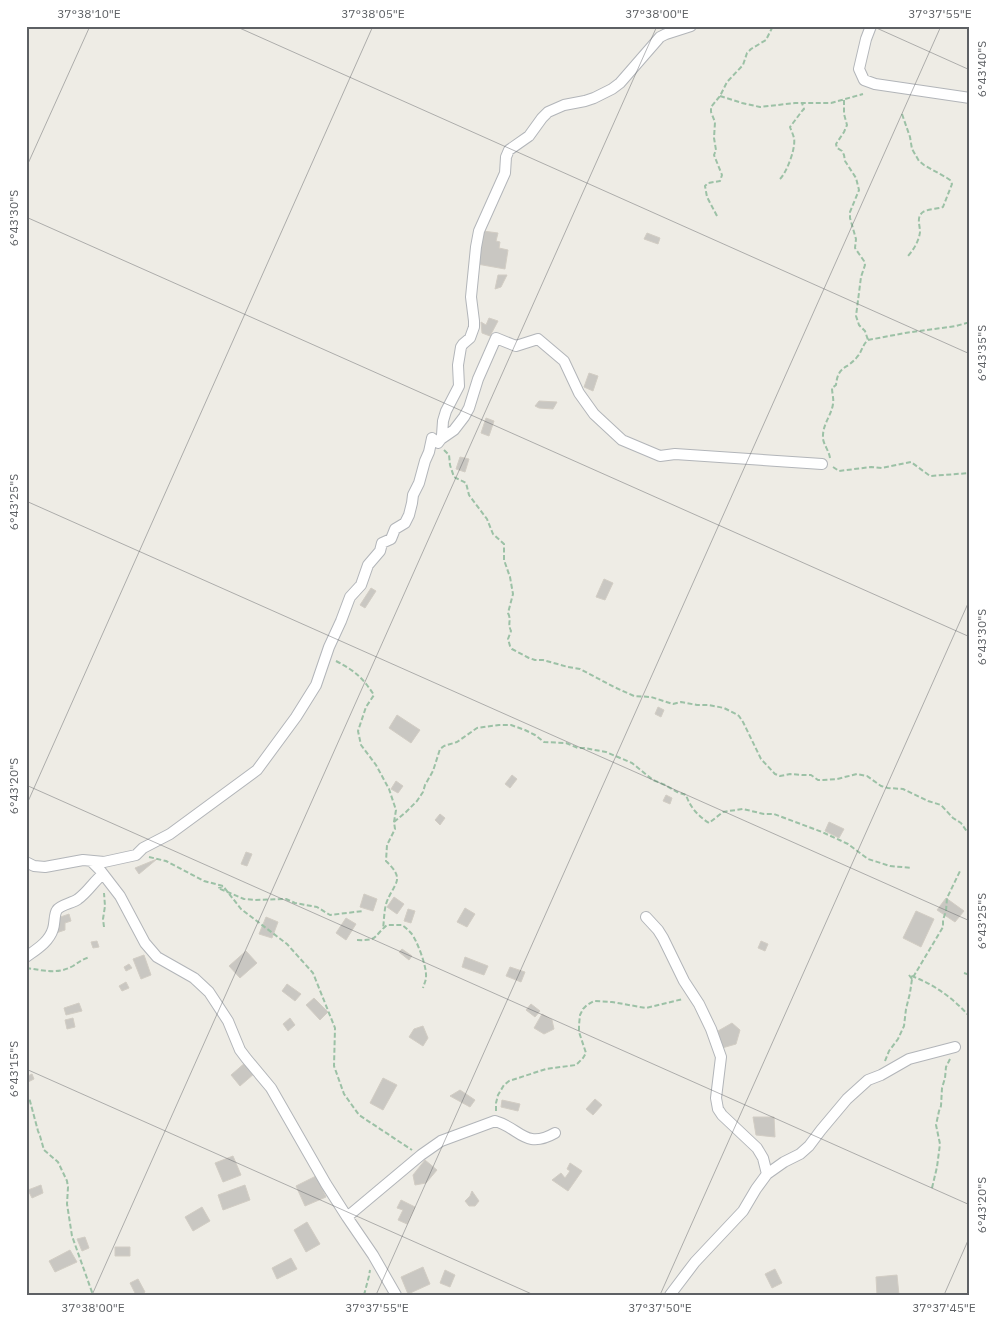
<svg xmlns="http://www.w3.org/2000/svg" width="996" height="1321" font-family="'IBM Plex Sans',sans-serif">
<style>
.building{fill:#c9c7c2;stroke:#d2cdc4}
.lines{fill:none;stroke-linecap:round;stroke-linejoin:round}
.minor-casing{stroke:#b2b5b9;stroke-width:12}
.path{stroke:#9cc1a6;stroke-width:2;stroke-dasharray:5 2.5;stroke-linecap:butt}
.minor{stroke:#fff;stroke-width:10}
.ticks{fill:none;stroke:#5d6064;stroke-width:1;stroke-opacity:0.45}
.neatline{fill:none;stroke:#5d6064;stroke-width:2}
.ticks-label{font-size:12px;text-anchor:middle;fill:#5d6064}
</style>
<rect width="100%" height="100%" fill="#eeece5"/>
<path class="building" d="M483 231 498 233 496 241 500 242 499 248 508 250 505 269 477 264Z
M647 233 660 238 658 244 644 239Z
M498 275H507L501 287 495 289Z
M489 318 498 321 490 336 482 333 481 322 486 325Z
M589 373 598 376 593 391 584 387Z
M539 401 557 402 553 409 539 408 535 406Z
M486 418 494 421 489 436 481 433Z
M460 457 469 459 465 472 456 469Z
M604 579 613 583 605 600 596 597Z
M371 588 376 591 365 608 360 605Z
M658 707 664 710 661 717 655 714Z
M397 715 420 730 411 743 389 728Z
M512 775 517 779 510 788 505 784Z
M396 781 403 786 398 793 391 789Z
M666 795 672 798 670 804 663 801Z
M440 814 445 818 440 825 435 820Z
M829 822 844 829 839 838 825 831Z
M246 852 252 854 247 866 241 864Z
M157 859 139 874 135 868Z
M364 894 377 899 373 911 360 907Z
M394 897 404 904 397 914 387 907Z
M946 898 964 911 955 922 937 910Z
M465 908 475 914 467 927 457 922Z
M408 909 415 911 411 923 404 921Z
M916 911 934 919 921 947 903 938Z
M69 914 71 921 65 923V930L56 933 52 920Z
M266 917 278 922 272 938 259 934Z
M346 918 356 924 346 940 336 933Z
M97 941 99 947 93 948 91 942Z
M761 941 768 944 765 951 758 948Z
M402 949 412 956 409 960 399 952Z
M246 951 257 963 240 978 229 966Z
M144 955 151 975 141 979 133 959Z
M465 957 488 966 484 975 462 967Z
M129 964 132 968 126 971 124 967Z
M510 967 525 972 521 982 506 976Z
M126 982 129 988 122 991 119 986Z
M287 984 301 994 295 1001 282 991Z
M314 998 328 1012 320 1020 306 1005Z
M79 1003 82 1011 66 1015 64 1008Z
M531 1004 540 1011 535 1017 526 1010Z
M542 1014 552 1020 554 1029 544 1034 534 1028Z
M73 1018 75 1027 67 1029 65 1020Z
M290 1018 295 1025 288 1031 283 1024Z
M732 1023 740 1030 736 1044 722 1048 718 1031Z
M423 1026 428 1038 423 1046 409 1037 414 1029Z
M246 1062 255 1073 240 1086 231 1075Z
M32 1074 34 1079 26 1083V1077Z
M383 1078 397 1085 383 1110 370 1103Z
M460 1090 475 1100 470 1107 450 1096Z
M595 1099 602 1105 593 1115 586 1109Z
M502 1100 520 1104 518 1111 501 1107Z
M753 1117H774L775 1137 756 1135Z
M233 1156 241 1175 223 1182 215 1163Z
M425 1160 437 1170 426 1183 415 1185 413 1175Z
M570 1163 582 1171 568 1191 552 1180 561 1173 565 1178 570 1171 567 1169Z
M316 1176 326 1197 305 1206 296 1186Z
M41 1185 43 1193 32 1198 28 1190Z
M245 1185 250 1200 223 1210 218 1195Z
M472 1191 479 1201 475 1206H469L465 1201 470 1196Z
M401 1200 415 1207 407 1224 398 1220 403 1210 397 1208Z
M202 1207 210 1221 193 1231 185 1217Z
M307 1222 320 1244 306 1252 294 1230Z
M85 1237 89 1248 82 1251 77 1239Z
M115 1247H130V1256H115Z
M70 1250 77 1262 55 1272 49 1261Z
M291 1258 297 1269 277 1279 272 1268Z
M423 1267 430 1284 408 1294 401 1277Z
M775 1269 782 1283 772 1288 765 1274Z
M445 1270 455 1275 450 1287 440 1283Z
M897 1275 899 1295H877L876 1277Z
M138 1279 145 1292 141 1295H136L130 1283Z"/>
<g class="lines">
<defs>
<path id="minor" d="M871 26 866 39 859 69 864 80 875 84 970 98
M441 439 454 430 464 417 469 408 478 379 496 338 516 346 538 339 564 361 579 393 594 414 622 440 660 456 675 454 822 464
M91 861 100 870 120 896 145 943 157 957 194 978 209 992 228 1021 240 1050 246 1058 271 1088 326 1184 347 1217 373 1255 396 1295
M26 862 34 866 45 867 83 860 104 862 136 855 143 848 170 834 257 770 296 717 316 685 329 647 341 621 350 597 361 585 368 565 380 551 382 543 391 539 395 529 405 523 409 515 412 503 413 495 419 483 425 461 429 452 432 438 438 443 441 439 442 435 443 421 446 411 459 386 458 365 461 347 463 344 470 338 474 327V321L471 297 476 247 479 231 505 173 506 157 509 150 529 136 542 118 548 112 564 105 585 101 594 98 612 89 620 83 660 37 666 34 691 26
M646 917 658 930 663 938 684 981 699 1004 711 1029 721 1057 716 1098 718 1109 722 1115 757 1148 763 1158 767 1174
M26 957C37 949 49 942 53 929 55 923 54 914 57 910 60 905 73 903 78 899 88 892 94 881 103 874
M347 1217 421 1155 441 1141 495 1121C520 1128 525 1150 555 1133
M670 1295 695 1262 743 1211 756 1189 767 1174 784 1162 800 1154 809 1146 821 1130 847 1099 868 1080 881 1075 909 1059 955 1047"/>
</defs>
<use href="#minor" class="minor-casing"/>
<path class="path" d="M720 96 742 103 760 107 795 103H831L863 94
M844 100V114L847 125 844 132 836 144 837 148 842 151 844 155 845 161 856 178 859 190 850 212V218L856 239 855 248 864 261 865 265 861 277 856 316 859 325 865 331 868 340
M902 114 910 137 912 149 919 161 924 165 947 178 950 180 952 184 943 207C937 209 928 209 923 212 916 217 920 225 920 232 919 241 913 251 907 257
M780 179C787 172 796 148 794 138 793 134 791 130 790 127L802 111 804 109 802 103
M717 216 707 197 705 186 708 183 720 181 722 175 714 155 716 150 714 138 715 122 711 112V107L720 96 727 82 743 65 747 53 751 49 766 40 773 26
M444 450 449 455 450 465 454 477 466 483 469 495 487 519 493 534 504 544V560L510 577 513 594 508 613C512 621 507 622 511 631L508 639 510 646 512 649 529 658 535 660H543L568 667 580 669 614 687 634 696 651 697 673 704 681 702 697 705H709L724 708 736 714 739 716 743 722 761 759 775 774 780 776 790 774 802 775H811L818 780H823L837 779 857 774 867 776 881 786 888 788 903 789 928 801 941 805 953 818 961 823 968 833
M830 458C829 451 824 445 823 439 822 424 831 417 833 404 834 399 832 393 832 388L836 385C838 365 847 370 857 357 862 352 862 345 868 340L905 333 956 326 970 322
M833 467 839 471 871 467 882 468 911 462 930 476 970 473
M336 661C355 671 362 677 374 695L366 707 358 731 361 745 376 765 389 789 396 810 394 822 395 829 387 845 386 861C407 881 393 883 386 904 384 912 384 921 383 929
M394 822 406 812 417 801 423 792 425 785 433 771 440 749 444 746 457 742 477 728 499 725H511L525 730 535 735 544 742 566 743 578 748H584L606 752 632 763 653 780 665 785 677 792 686 795C690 807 698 816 709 823L723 812 729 811 743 809 764 814H774L822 832 848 844 868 859 890 866 912 868
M149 857 166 861 204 881 223 886 241 909 287 944 313 973 335 1028 334 1066 344 1094 359 1115 412 1150
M223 886 218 888 244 899 255 900 286 899 295 903 317 907 330 915 363 911
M104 927 103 919 105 906 104 893
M357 940C378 941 373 937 387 925H402C405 927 408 930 411 933 417 940 427 967 426 977 426 981 424 984 423 988
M26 968C43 970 57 975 73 966 79 962 83 959 90 957
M964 973 970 975
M912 979 909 975C934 984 953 998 970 1017
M885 1061 889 1051 898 1039 904 1026 906 1009 910 993 912 979 943 927V920L946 911 947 898 960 871
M26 1093 30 1101 38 1131 40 1136 44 1150 58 1162 67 1181 68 1187 67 1204 72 1236 93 1295
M496 1111V1103L498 1095 504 1085 509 1081 546 1069 576 1065 583 1058 586 1053 579 1032V1025L580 1015 583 1009 587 1005 594 1001 612 1002 646 1008 683 999
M932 1188 937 1167 940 1144 936 1125 939 1111 941 1106 942 1088 945 1078 946 1067 950 1059
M364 1295 369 1276 370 1270"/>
<use href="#minor" class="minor"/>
</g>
<path class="ticks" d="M235 26 970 354M872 26 970 70M26 168 90 26M26 217 970 637M26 501 970 921M26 785 970 1205M26 806 373 26M26 1069 534 1295M92 1295 657 26M376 1295 941 26M660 1295 970 599M944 1295 970 1236"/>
<rect width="996" height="1321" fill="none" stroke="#ffffff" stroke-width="55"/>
<rect x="28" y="28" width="940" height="1266" class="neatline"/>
<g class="ticks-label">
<text x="89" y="18">37°38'10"E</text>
<text x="373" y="18">37°38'05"E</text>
<text x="657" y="18">37°38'00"E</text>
<text x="940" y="18">37°37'55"E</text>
<text transform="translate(982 69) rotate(-90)" y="4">6°43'40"S</text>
<text transform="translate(14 218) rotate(-90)" y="4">6°43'30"S</text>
<text transform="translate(982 353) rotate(-90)" y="4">6°43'35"S</text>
<text transform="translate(14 502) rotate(-90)" y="4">6°43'25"S</text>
<text transform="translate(982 637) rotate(-90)" y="4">6°43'30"S</text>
<text transform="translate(14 786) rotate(-90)" y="4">6°43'20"S</text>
<text transform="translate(982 921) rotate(-90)" y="4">6°43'25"S</text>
<text transform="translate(14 1069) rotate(-90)" y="4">6°43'15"S</text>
<text transform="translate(982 1205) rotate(-90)" y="4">6°43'20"S</text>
<text x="93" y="1312">37°38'00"E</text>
<text x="377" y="1312">37°37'55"E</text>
<text x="660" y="1312">37°37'50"E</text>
<text x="944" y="1312">37°37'45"E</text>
</g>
</svg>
